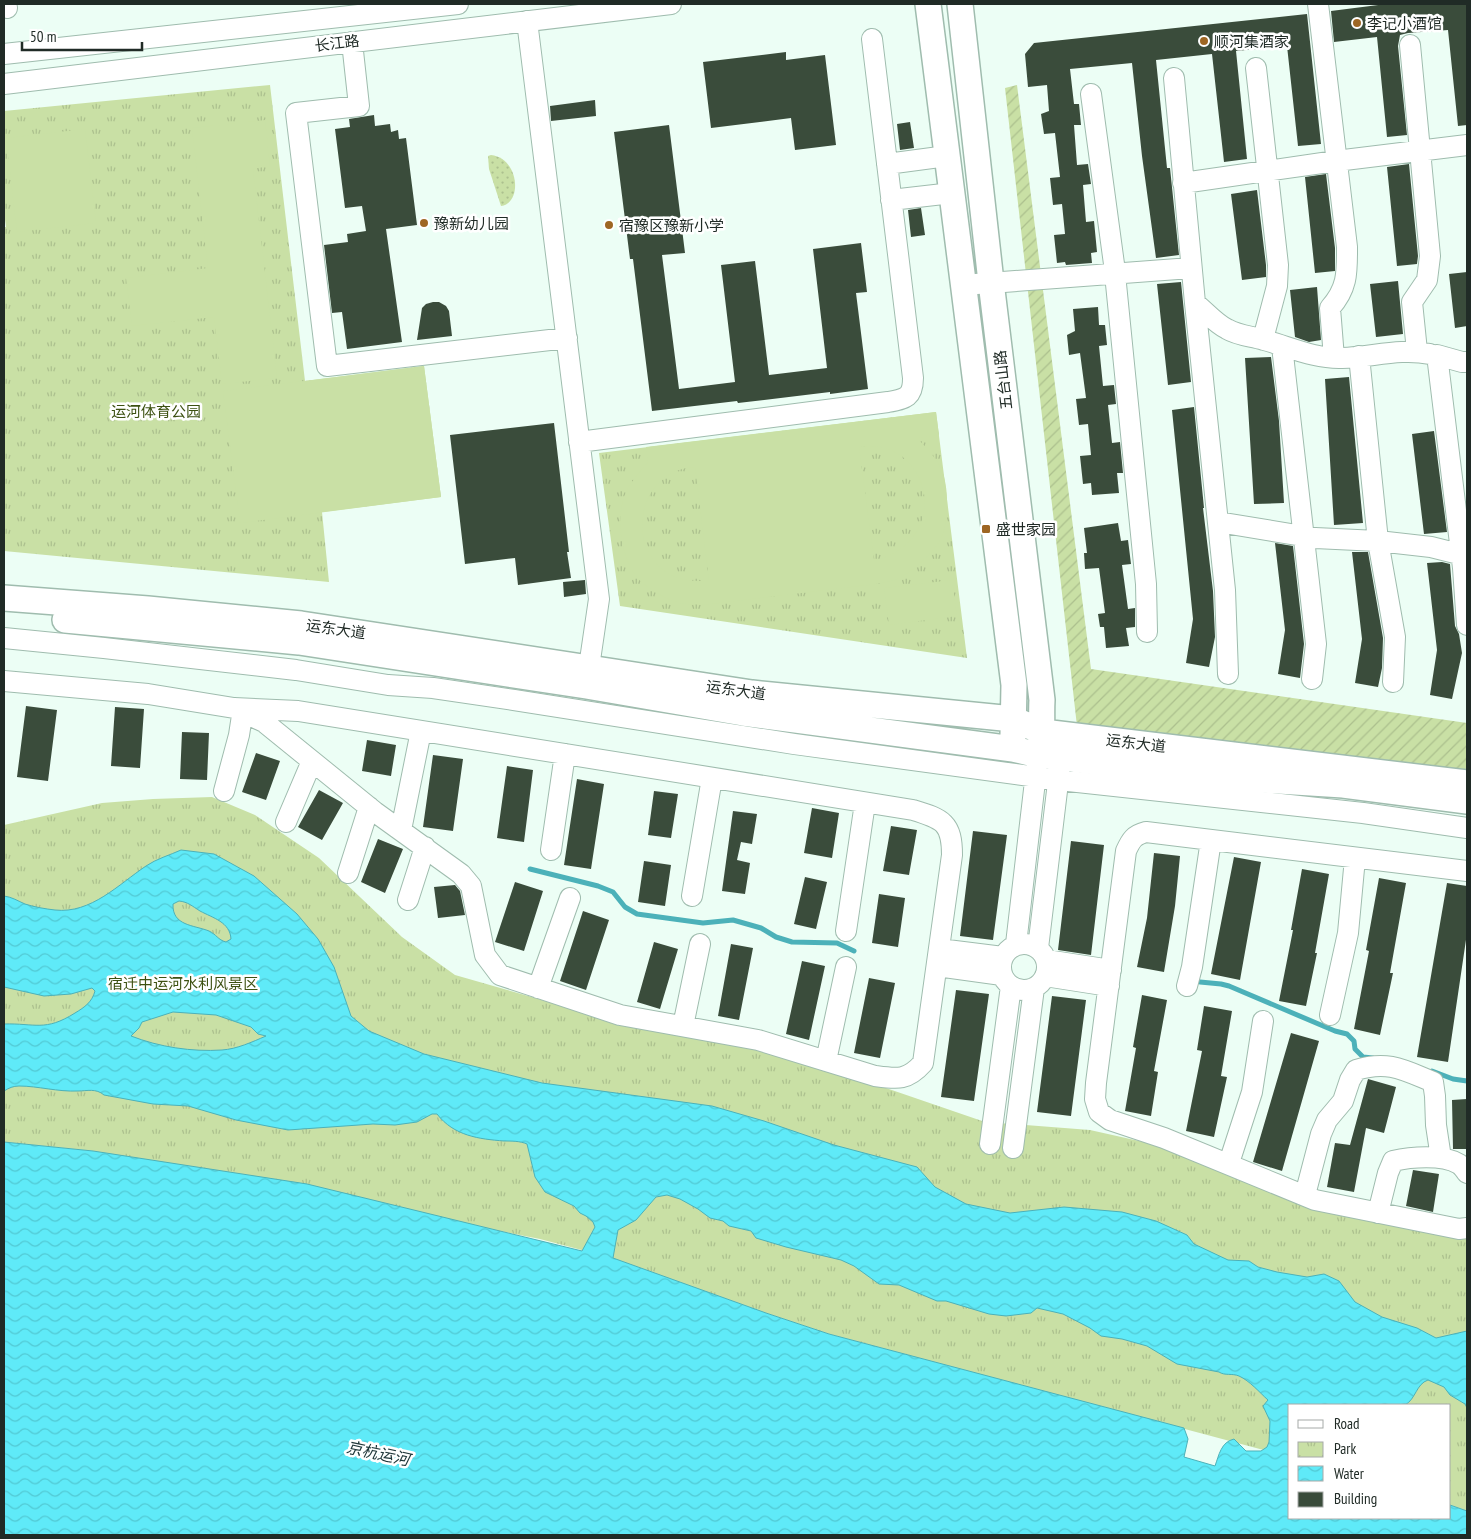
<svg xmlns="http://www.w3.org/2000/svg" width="1471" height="1539" font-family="'PT Sans Narrow','Noto Sans SC',sans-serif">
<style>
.grass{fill:url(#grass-dots)}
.park{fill:url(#park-tufts)}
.garden{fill:url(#garden-furrows)}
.pitch{fill:#c9e0a5;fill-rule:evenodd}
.water{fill:url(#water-waves);stroke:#4cb1b9;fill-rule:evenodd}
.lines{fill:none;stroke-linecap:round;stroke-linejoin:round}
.stream{stroke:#4cb1b9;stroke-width:5}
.building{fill:#3a4c3b}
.minor-casing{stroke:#9fbcae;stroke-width:22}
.major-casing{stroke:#9fbcae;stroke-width:28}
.minor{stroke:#fff;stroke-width:20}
.major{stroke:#fff;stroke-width:25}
.poi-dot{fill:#9e6623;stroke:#fff;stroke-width:2}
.labels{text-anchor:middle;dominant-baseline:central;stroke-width:5;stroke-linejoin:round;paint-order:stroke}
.poi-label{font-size:15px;fill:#202b26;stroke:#fff;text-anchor:start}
.street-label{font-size:15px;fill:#202b26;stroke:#fff}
.park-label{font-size:15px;fill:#3d5112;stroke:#fff}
.water-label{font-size:16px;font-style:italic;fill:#21383b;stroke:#fff}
</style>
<defs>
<pattern id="grass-dots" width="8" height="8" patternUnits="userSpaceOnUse" patternTransform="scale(1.25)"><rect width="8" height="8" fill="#c9e0a5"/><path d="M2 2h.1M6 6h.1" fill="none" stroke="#acc08e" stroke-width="1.8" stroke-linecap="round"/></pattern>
<pattern id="park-tufts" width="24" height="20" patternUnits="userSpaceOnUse" patternTransform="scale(1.25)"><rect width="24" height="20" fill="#c9e0a5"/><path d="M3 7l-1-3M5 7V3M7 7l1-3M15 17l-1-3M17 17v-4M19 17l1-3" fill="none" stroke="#acc08e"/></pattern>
<pattern id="garden-furrows" width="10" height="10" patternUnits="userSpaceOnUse" patternTransform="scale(1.25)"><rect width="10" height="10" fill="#c9e0a5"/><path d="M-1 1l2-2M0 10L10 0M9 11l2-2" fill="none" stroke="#acc08e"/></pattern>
<pattern id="water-waves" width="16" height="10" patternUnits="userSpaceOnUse" patternTransform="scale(1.25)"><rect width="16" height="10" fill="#5feaf8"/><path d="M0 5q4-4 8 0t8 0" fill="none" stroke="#52c9d4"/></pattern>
</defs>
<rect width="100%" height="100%" fill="#ecfef5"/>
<path class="grass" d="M491 155C519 158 523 203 501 206L489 169 488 156Z"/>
<path class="park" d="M270 85 305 381 424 366 441 497 322 512 329 582 4 551V227H6L4 212V111Z
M936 412 967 658 620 606 599 453Z
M212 797 255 815 319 858 402 937 455 975 549 1002 617 1025 721 1042 771 1053 851 1076 985 1122 1090 1130 1166 1147 1467 1237V1511L1450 1505V1405H1290V1457L829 1334 766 1313 612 1258 540 1239 93 1151 4 1142V825L102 803 153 799Z"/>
<path class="garden" d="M1017 85 1091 669 1467 723V787L1078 735 1005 88Z"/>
<path class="pitch" d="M265 120 270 166 253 169 277 378 222 384 214 317 132 326 126 278 208 268 192 128Z
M85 129 96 223 17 232 6 138Z
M424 366 441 497 240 523 223 391Z
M936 412 939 435 917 438C926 447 935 457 941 468 949 486 949 518 942 536 935 553 911 573 895 580 889 582 882 583 876 584L703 605C695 604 685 605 677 602 665 599 642 585 635 575 621 553 616 522 624 497 629 483 639 473 648 462L646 447ZM878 446C887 449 898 452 905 459 943 494 923 552 874 560L859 447ZM695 467 709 580V581C696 581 682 581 671 575 622 548 639 469 695 467Z
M952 580 957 616 889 625 884 588Z"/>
<path class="water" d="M181 850 214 854 254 876 297 914 318 939 334 967 351 1016 369 1031 424 1054 542 1083 712 1106 764 1121 834 1145 917 1167 935 1187 966 1204 1010 1213 1064 1207 1122 1212 1156 1221 1187 1235 1194 1244 1228 1260 1249 1261 1258 1267 1277 1272 1307 1277 1324 1274 1339 1281 1355 1302 1382 1317 1417 1328 1436 1338 1467 1331V1408L1465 1404 1450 1395 1444 1387 1428 1380C1416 1384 1416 1399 1405 1405H1290V1518H1450V1505L1467 1511V1535H4V1142L93 1151 307 1184 582 1251 595 1227 593 1222 586 1216 580 1213 574 1206 545 1192 535 1177 527 1144C520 1141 512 1141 504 1141 479 1139 454 1136 437 1114H432L417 1122 395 1125 373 1124 288 1130 236 1120 188 1106 153 1104 104 1095C96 1088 87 1091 78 1091 58 1092 38 1086 19 1086 13 1086 9 1088 4 1091V1024C35 1023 45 1032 75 1013 85 1007 92 1002 95 991L92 988 71 994 44 996 4 987V896C12 897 18 901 25 904 34 907 46 909 55 910 91 914 119 884 146 866 156 859 170 855 181 850ZM179 901C188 902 192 906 200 911 213 918 230 922 231 939L226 942C218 940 216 934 209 931 194 925 172 926 173 904ZM173 1012 216 1015 251 1027 258 1034 266 1036C252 1042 237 1049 222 1050 192 1052 159 1047 131 1036L139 1028 142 1022ZM667 1195 680 1199 698 1209 710 1218 723 1221 729 1226 751 1231 756 1238 786 1247 841 1260 854 1266 879 1284 899 1285 937 1301H946L989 1314 1006 1316 1031 1313 1037 1308 1063 1314 1090 1328 1101 1336 1122 1339 1147 1346 1177 1364 1219 1372C1225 1376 1232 1373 1239 1376 1250 1381 1259 1392 1268 1400L1263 1406 1270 1421 1269 1442 1267 1447 1261 1451H1246L1234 1439C1221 1442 1219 1455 1215 1466L1184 1457 1188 1439 1184 1428 829 1334 766 1313 613 1258 618 1230 636 1220 656 1197Z"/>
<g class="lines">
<path class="stream" d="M530 869 598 886 613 892 625 907 637 914 703 923 733 920 761 928 776 937 792 942 837 943 854 951
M1200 982 1221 984 1229 986 1335 1031 1347 1034 1354 1041 1355 1049 1363 1057 1373 1058
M1432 1071 1453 1079 1467 1081"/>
</g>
<path class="building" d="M1386 4H1467V125L1458 126 1448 30 1408 33 1400 35 1398 46 1407 135 1387 137 1377 37 1334 42 1331 11Z
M1307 14 1321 144 1298 146 1287 46 1236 51 1247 159 1224 162 1212 54 1156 60 1167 168H1170L1179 255 1156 258 1142 156 1132 63 1070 69 1074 104H1079L1081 125H1074L1077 165 1088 164 1091 184 1083 185 1086 222 1094 221 1097 252 1091 253 1092 263 1066 265 1065 262 1057 263 1054 235 1065 234 1062 204 1053 205 1050 178 1060 177 1055 133 1044 134 1041 114 1049 111 1047 85 1028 87 1025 54 1034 43Z
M786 52V60L825 55 836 145 795 150 791 118 711 128 703 62Z
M595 100 596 116 551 121 550 106Z
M374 115 375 126 390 124 391 132 398 130 399 139 406 138 417 225 386 229 402 342 347 349 342 312 332 313 324 245 348 242 347 234 366 231 362 206 345 208 335 129 350 127 349 119Z
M910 122 914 148 900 150 897 124Z
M669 125 685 253 662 255 679 389 735 382 721 265 755 261 769 375 827 368 813 249 861 243 867 292 856 293 868 389 830 394V392L738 403 737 401 652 411 633 259H630L614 132Z
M1409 164 1418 256 1417 264 1397 266 1387 167Z
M1326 174 1335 248V271L1315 273 1305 177Z
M1257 190 1266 265V277L1242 280 1231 194Z
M921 208 925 235 911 237 908 210Z
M1467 272V326L1455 328 1449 274Z
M1398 281 1403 334 1376 337 1370 284Z
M1181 282 1191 382 1168 385 1157 284Z
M1317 287 1321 340 1309 342 1295 337 1290 290Z
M433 302H439L446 306 449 311 452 336 417 340 422 308 426 304Z
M1098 307 1099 325H1105L1107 345 1099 346 1103 386 1114 385 1116 404 1108 405 1112 443 1120 442 1123 473H1117L1119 493 1092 495 1091 483 1083 484 1080 456 1091 455 1088 424 1079 425 1076 399 1086 398 1080 353 1069 355 1067 335 1075 331 1073 309Z
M1271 357 1279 421 1284 503 1254 504 1245 358Z
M1349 377 1363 523 1334 525 1325 379Z
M1194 407 1204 508H1203L1213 591 1215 637 1209 667 1186 663 1193 619 1172 410Z
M554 423 569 552H567L571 578 518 585 515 558 465 564 450 435Z
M1434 431 1447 532 1424 534 1412 434Z
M1118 523 1121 541 1128 540 1131 564 1122 565 1128 609 1135 608V627L1126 628 1129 646 1106 648 1104 627H1100L1098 614 1105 613 1099 568 1085 569 1084 553H1087L1084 528Z
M1275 543 1293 546 1304 644 1300 678 1278 674 1285 630Z
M1352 552H1368L1383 638 1382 668 1378 687 1355 683 1362 639Z
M1442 562 1450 564 1455 626 1459 634 1462 653 1452 699 1430 695 1437 650 1427 563Z
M585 580 586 594 564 597 563 582Z
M26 706 57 710 48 781 17 777Z
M115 707 144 709 140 768 111 766Z
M182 732 209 733 207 780 180 779Z
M367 740 396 745 391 776 362 771Z
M256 753 280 761 266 800 242 792Z
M433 755 463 759 453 831 423 827Z
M507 766 533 770 524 842 497 838Z
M577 779 604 784 591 869 564 865Z
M319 790 343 803 322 840 298 827Z
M654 791 678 794 671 838 648 835Z
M812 808 839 813 832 858 804 853Z
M733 811 757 814 752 844 741 842 737 860 750 863 745 894 722 891Z
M891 826 917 830 909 875 883 871Z
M973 831 1007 835 993 940 960 936Z
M378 839 403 849 385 893 361 882Z
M1071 841 1104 845 1091 955 1058 950Z
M1154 853 1180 856 1175 906 1164 972 1137 967 1147 918Z
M1234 857 1261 862 1240 980 1211 974Z
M644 861 671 865 665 906 638 902Z
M1302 869 1329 874 1315 953H1317L1306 1006 1279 1001 1293 930H1291Z
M805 877 827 882 816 929 794 924Z
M1379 878 1406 883 1390 973H1393L1380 1035 1354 1029 1369 951 1366 950Z
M515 882 543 891 524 951 495 942Z
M1447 883 1467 886V933L1448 1062 1417 1057Z
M455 885 460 891 465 915 438 918 434 887Z
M879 894 905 898 898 947 872 943Z
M583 911 609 920 586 990 560 981Z
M654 942 678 949 660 1009 637 1002Z
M731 944 753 948 739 1020 718 1016Z
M802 961 825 966 809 1040 786 1034Z
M869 978 895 983 880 1058 854 1053Z
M956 990 989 994 974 1101 941 1097Z
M1142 995 1167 1000 1154 1071 1158 1072 1151 1116 1125 1111 1136 1048 1133 1047Z
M1052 996 1086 1000 1071 1116 1037 1112Z
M1204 1006 1232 1011 1221 1076 1227 1077 1214 1137 1186 1131 1202 1051 1197 1050Z
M1291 1033 1319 1041 1282 1171 1253 1162Z
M1368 1079 1396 1087 1384 1133 1366 1128 1354 1192 1327 1187 1335 1143 1350 1145Z
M1467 1099V1149H1453L1452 1100Z
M1413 1170 1439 1174 1433 1212 1406 1206Z"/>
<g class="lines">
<defs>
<path id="minor" d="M6 4 7 8
M1318 4 1347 247C1347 272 1348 288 1330 308L1334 358
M527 21 599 599 589 667
M352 42 359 106 296 113 327 366 567 338
M1410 45 1430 256 1427 280 1412 302 1417 351
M4 54 458 4
M1256 68 1278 265 1277 286 1263 339
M1174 78 1195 303 1225 590 1228 674
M4 84 671 4
M1091 94 1114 264 1146 584 1147 632
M887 164 947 156
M1183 183 1336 161 1467 145
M891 200 952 193
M963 285 1191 268
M1195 303C1205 311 1216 324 1227 329 1239 336 1252 336 1264 340 1290 347 1315 359 1342 358 1372 357 1401 348 1430 354
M1282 346 1316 644 1312 679
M1359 356 1378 541 1395 637 1393 682
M1467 362H1462L1437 355 1463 568 1467 625
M579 442 888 402C906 399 913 397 913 378L872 39
M1218 522 1315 538 1378 541 1431 547 1467 556
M4 638 104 648 296 670 388 685 433 688 514 700 794 744 1059 780 1363 813 1467 828
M4 681 148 694 234 708 298 711 913 810C943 819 952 823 952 855L923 1063C907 1081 897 1079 875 1076L758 1040 620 1015 500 975 485 955 471 886 461 874 375 812 264 722 234 708
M224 791 239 735 243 709
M286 822 312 761
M401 830 421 731
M551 850 565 754
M1467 871 1146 832C1134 835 1131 840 1126 851L1096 1083 1095 1099 1099 1112 1110 1120 1164 1138 1315 1200 1459 1229 1467 1228
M348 873 369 807
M692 896 712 778
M408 900 425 847
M846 931 865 803
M1001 967a23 23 0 1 1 46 0a23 23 0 1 1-46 0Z
M1016 944 1037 764
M1038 948 1060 766
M939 949 1003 957
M1046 960 1111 970
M937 966 1002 975
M1045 976 1109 986
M1187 986 1192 967 1211 840
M538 988 570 898
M1330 1015 1348 933 1355 858
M683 1026 700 944
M826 1061 846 967
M990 1144 1011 986
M1013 1148 1034 988
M1229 1163 1252 1092 1263 1021
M1305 1195 1321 1134 1327 1120 1343 1101 1350 1080 1356 1070C1388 1060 1404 1070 1433 1082L1435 1096 1436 1125 1441 1158
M1378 1213 1388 1173 1393 1161C1410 1157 1443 1154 1459 1164 1462 1166 1465 1170 1467 1173"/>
<path id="major" d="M928 4 1014 685 1013 736
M960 4 991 282 1042 700C1041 715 1043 730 1040 745
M4 598 148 609 301 624 752 693 1013 719 1043 732 1467 783
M65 620 299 642 586 686 743 713 1013 749 1038 755 1228 778 1343 785 1467 801"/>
</defs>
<use href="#minor" class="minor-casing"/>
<use href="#major" class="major-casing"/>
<use href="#minor" class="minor"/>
<use href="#major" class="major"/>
</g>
<g class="poi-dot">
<circle cx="1357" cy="23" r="5"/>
<circle cx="1204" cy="41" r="5"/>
<circle cx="424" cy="223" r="5"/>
<circle cx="609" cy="225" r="5"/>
<rect x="981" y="524" width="10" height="10" rx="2.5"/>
</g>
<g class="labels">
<g class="poi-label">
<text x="1367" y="23">李记小酒馆</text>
<text x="1214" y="41">顺河集酒家</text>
<text x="434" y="223">豫新幼儿园</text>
<text x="619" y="225">宿豫区豫新小学</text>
<text x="996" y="529">盛世家园</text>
</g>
<g class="street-label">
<text transform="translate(337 43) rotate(-7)">长江路</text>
<text transform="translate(1003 380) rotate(-97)">五台山路</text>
<text transform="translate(336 629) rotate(8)">运东大道</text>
<text transform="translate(736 690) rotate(8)">运东大道</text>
<text transform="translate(1136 743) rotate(7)">运东大道</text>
</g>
<g class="park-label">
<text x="156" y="411">运河体育公园</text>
<text x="183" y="983">宿迁中运河水利风景区</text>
</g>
<g class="water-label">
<text transform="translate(378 1453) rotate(12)">京杭运河</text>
</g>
</g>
<rect width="1471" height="1539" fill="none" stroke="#202b26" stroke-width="10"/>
<rect x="1288" y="1404" width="162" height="115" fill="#ffffff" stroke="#a6aaa8"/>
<rect x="1298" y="1420" width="25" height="8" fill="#ffffff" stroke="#a6aaa8"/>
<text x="1334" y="1429" font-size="15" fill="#202b26">Road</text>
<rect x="1298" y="1442" width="25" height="15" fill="url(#park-tufts)" stroke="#a6aaa8"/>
<text x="1334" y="1454" font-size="15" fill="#202b26">Park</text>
<rect x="1298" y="1466" width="25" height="15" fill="url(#water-waves)" stroke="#a6aaa8"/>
<text x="1334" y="1479" font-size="15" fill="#202b26">Water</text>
<rect x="1298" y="1492" width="25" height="15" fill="#3a4c3b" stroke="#a6aaa8"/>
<text x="1334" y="1504" font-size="15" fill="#202b26">Building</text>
<path d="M22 42v8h120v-8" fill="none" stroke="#202b26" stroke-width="2.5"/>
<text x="30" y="42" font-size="15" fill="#202b26" stroke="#ffffff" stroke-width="4" paint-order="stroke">50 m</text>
</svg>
